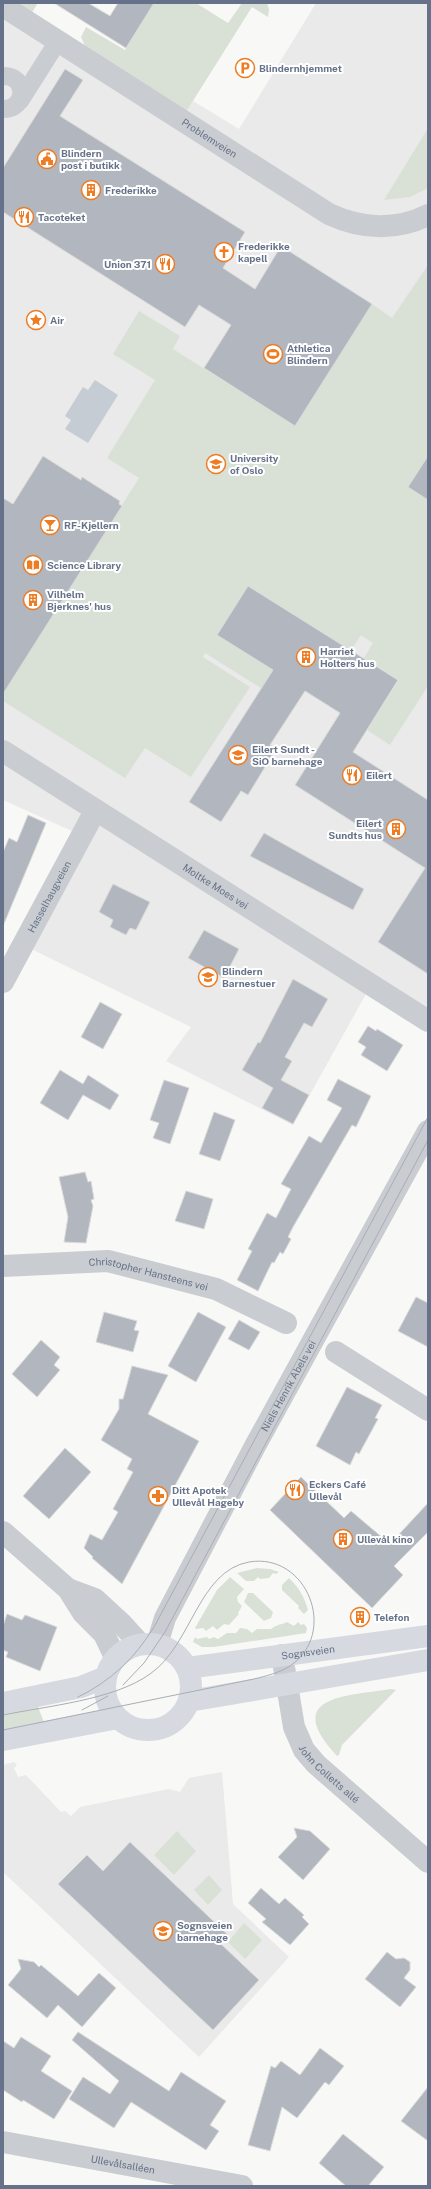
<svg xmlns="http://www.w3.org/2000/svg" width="431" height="2189" font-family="'Public Sans',sans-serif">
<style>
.built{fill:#e9eae9}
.green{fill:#d9e1d7}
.water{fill:#c6ccd4}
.building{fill:#b1b6bf;stroke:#dadbd8}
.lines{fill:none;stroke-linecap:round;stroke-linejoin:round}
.pedestrian{stroke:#c9ccd0;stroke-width:18}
.minor{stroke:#c9ccd0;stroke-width:22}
.tertiary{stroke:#c9ccd0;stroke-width:22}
.secondary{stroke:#d6dae0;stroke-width:22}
.tram{stroke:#a9adb5;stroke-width:1}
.labels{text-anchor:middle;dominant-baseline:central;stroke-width:4;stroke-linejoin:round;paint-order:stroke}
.poi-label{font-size:10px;font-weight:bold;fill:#667289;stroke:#fff;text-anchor:start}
.street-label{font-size:10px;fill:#667289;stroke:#fff}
</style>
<rect width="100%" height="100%" fill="#f8f9f6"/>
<path class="built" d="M3 3 186 112 193 101 239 129 316 3H428V1021L371 985 293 1125 166 1061 191 1027 23 945 81 835 3 800Z
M14 1762 17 1765 14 1768 18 1777 26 1775 61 1812 65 1811 71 1816 80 1807 169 1789 180 1792 189 1778 222 1772 233 1904 289 1957 199 2057 3 1872V1765Z"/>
<path class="green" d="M14 3H38L31 14Z
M154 3H196L228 23 242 3H267L269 9 268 17 252 7 186 112 85 46 81 37 86 27 125 50Z
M428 128V188L410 197 384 200Z
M428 265V455L408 487 428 500V686L390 745 367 730 399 680 364 658 373 643 361 635 351 650 248 586 217 635 304 690 293 708 205 653 203 657 250 687 191 777 145 748 125 778 3 701V694L139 478 107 458 155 380 113 354 139 311 180 336 173 349 295 426 372 304 392 318Z
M257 1568 270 1569 279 1572 276 1574 273 1573 269 1578 260 1579 258 1577 254 1581H246L237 1573Z
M230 1577 244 1589 237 1597 238 1602 242 1606 238 1613 239 1614 229 1625 224 1624 217 1630 213 1626 206 1631 203 1628 196 1629 195 1628 217 1590Z
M289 1578C299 1588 304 1596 308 1610L304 1614 298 1608 299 1606 282 1590V1585Z
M248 1593H253L273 1612 271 1618 264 1621 244 1602Z
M287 1622 294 1626 298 1622 301 1625 304 1624 307 1628 306 1633 214 1647H202L193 1642 195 1637 197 1639 207 1637 209 1639 214 1637 218 1639 227 1633H236L240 1628 247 1629 252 1633 257 1629H271C277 1624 281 1625 287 1622Z
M391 1689 396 1690 342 1745 339 1755 337 1756C281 1696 346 1696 391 1689Z
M37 1704 45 1725 3 1733V1710Z
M177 1831 196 1851 174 1875 154 1855Z
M209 1875 222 1890 208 1905 194 1890Z
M244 1923 262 1940 245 1959 228 1942Z"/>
<path class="water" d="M95 380 118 395 88 443 65 429 71 420 65 416 83 387 88 390Z"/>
<path class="building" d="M54 3H88L110 16 118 3H154L126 48Z
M65 69 83 80 60 116 245 232 223 268 255 289 281 246 372 304 295 426 204 368 231 325 199 305 185 327 3 212V168Z
M43 456 81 480 82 477 120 501 119 504 122 506 3 694V498L13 504Z
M428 456V500L408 487Z
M248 586 398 680 353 752 428 800V974L378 942 425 868 295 785 340 713 305 691 270 745 276 749 248 795 241 791 221 822 189 802 273 670 217 635Z
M28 815 46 823 3 926V852L9 838 17 842Z
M264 833 364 889 353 910 250 856Z
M113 884 150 902 136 930 130 928 126 935 110 927 113 920 99 912Z
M204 930 239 949 224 978 188 958Z
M293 979 328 999 312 1027 304 1023 285 1057 292 1061 281 1080 309 1095 293 1124 262 1108 273 1088 242 1070 258 1042 260 1043Z
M100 1002 122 1014 103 1049 81 1037Z
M368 1026 376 1031 377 1029 403 1045 387 1071 361 1055 366 1047 358 1042Z
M60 1070 83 1084 88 1075 119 1095 110 1110 83 1095 68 1120 40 1103Z
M338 1079 371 1096 356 1127 352 1125 293 1227 288 1237 291 1239 283 1254 280 1252 274 1263 272 1262 258 1291 237 1280 252 1251 248 1249 267 1213 276 1218 291 1189 281 1184 309 1136 321 1143 342 1108 327 1100Z
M164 1080 189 1088 170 1144 153 1138 159 1123 150 1120Z
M214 1112 235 1120 220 1161 199 1154Z
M85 1172 88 1182 91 1181 94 1199 91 1200 93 1206 86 1243 64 1242 68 1217 59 1177Z
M186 1191 213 1199 204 1229 175 1221Z
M416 1297 428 1303V1347L398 1331Z
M104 1312 137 1321 134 1330 139 1331 133 1352 96 1342Z
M198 1312 226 1327 196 1382 168 1366Z
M239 1320 260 1332 249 1350 228 1339Z
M41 1340 60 1357 54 1365 60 1370 37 1397 12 1374Z
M132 1366 168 1375 148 1414 199 1441 122 1584 92 1558 93 1557 84 1548 90 1534 102 1540 118 1512 113 1509 133 1472 127 1469 132 1459 101 1440 119 1409V1399H123Z
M347 1387 382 1405 375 1418 378 1419 359 1454 356 1452 350 1465 316 1446Z
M65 1448 91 1472 49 1519 23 1496Z
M301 1477 344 1518 351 1511 390 1544 428 1503V1532L394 1566 403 1575 372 1608 270 1510Z
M7 1614 22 1620 25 1615 57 1627 40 1671 6 1657 8 1652 3 1650V1626Z
M294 1828 310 1831 330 1849 303 1880 278 1857 297 1837Z
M130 1842 228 1935 221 1944 259 1980 213 2030 58 1884 87 1855 103 1871Z
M261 1888 279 1904 285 1898 304 1915 302 1917 309 1924 290 1945 262 1922 266 1919 248 1903Z
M387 1952 396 1959 404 1958 410 1962V1970L404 1978 416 1987 400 2007 365 1979Z
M18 1959 34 1962 39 1967 41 1965 78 1996 99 1973 116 1988 82 2027 58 2005 47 2018 8 1985 21 1969Z
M78 2032 169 2091 181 2072 226 2101 210 2125 219 2131 206 2150 131 2102 114 2128 69 2099 83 2077 110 2094 119 2081 72 2040Z
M21 2037 51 2056 41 2071 72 2091 54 2119 23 2100 22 2102 3 2090V2041L14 2048Z
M320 2048 344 2066 329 2085 325 2082 297 2118 282 2107 270 2151 248 2145 271 2066 275 2068 281 2061 300 2075Z
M428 2087V2141L401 2121Z
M343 2134 384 2167 368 2186H346L319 2163Z"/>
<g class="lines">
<path class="pedestrian" d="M3 76C28 75 27 110 3 109
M20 101 58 41"/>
<g class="minor">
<path id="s1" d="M3 751 428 1021"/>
<path id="s2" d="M3 982 95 811"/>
<path id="s3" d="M3 1266 108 1261 216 1289 286 1323"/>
<path d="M336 1352 428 1410"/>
<path id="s4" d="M157 1644 165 1618 254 1448 428 1131"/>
<path id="s5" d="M282 1655 294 1727 304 1750 316 1764 428 1862"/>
<path id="s6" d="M3 2142 242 2186"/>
</g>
<g class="tertiary">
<path id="s7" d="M3 6 329 214C361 229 396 231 428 215"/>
<path d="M3 1532 68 1589 83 1613 104 1634 115 1657"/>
<path d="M68 1589 95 1599 121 1623 140 1644"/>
</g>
<g class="secondary">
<circle cx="148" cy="1687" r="43"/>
<path id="s8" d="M187 1668 428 1636"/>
<path d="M189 1701 428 1660"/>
<path d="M3 1703 81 1687 106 1677"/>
<path d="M3 1740 118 1718"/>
</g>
<path class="tram" d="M123 1685 144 1663 165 1632 428 1140
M78 1697C111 1681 135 1658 154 1627L428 1117
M82 1710 108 1696
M3 1715C47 1706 114 1700 150 1674 192 1645 198 1571 249 1562 307 1552 339 1633 290 1666 279 1673 266 1676 254 1679L3 1730"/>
</g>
<defs>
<symbol id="parking-ring" viewBox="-11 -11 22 22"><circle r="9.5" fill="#fff" stroke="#ed7c23" stroke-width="1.5"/><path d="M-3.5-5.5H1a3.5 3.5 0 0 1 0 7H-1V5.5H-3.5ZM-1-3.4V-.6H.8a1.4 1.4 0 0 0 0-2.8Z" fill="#ed7c23"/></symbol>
<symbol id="civic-ring" viewBox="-11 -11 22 22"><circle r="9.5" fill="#fff" stroke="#ed7c23" stroke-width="1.5"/><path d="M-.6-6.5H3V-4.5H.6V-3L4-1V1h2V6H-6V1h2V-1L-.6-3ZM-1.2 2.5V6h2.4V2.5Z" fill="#ed7c23"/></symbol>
<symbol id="building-ring" viewBox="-11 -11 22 22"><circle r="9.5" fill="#fff" stroke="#ed7c23" stroke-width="1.5"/><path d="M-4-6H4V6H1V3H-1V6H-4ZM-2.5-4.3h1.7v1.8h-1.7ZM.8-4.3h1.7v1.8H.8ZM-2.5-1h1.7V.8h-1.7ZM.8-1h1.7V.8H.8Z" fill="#ed7c23"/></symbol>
<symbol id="restaurant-ring" viewBox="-11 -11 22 22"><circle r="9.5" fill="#fff" stroke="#ed7c23" stroke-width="1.5"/><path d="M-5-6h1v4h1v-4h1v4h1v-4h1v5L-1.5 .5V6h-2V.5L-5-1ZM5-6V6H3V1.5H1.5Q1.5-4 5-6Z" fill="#ed7c23"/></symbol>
<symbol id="church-ring" viewBox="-11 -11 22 22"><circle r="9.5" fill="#fff" stroke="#ed7c23" stroke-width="1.5"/><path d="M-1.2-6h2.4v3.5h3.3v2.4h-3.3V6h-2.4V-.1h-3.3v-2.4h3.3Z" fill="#ed7c23"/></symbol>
<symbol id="sight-ring" viewBox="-11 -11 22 22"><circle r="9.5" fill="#fff" stroke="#ed7c23" stroke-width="1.5"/><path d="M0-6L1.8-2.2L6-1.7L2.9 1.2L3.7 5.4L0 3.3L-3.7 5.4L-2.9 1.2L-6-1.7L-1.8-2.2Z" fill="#ed7c23"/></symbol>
<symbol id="stadium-ring" viewBox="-11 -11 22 22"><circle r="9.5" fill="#fff" stroke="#ed7c23" stroke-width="1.5"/><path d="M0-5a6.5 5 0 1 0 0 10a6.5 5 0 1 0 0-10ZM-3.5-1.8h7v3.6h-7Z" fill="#ed7c23"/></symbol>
<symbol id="university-ring" viewBox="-11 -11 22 22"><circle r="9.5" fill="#fff" stroke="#ed7c23" stroke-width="1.5"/><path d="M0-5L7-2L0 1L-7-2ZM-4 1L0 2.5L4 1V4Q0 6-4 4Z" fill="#ed7c23"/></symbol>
<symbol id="bar-ring" viewBox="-11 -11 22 22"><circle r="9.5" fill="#fff" stroke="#ed7c23" stroke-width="1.5"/><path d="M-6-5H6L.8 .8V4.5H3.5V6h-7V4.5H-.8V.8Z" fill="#ed7c23"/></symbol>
<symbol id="library-ring" viewBox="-11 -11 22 22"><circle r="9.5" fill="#fff" stroke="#ed7c23" stroke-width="1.5"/><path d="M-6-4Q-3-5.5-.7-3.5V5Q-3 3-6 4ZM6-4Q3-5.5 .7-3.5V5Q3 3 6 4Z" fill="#ed7c23"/></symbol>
<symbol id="school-ring" viewBox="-11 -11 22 22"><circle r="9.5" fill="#fff" stroke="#ed7c23" stroke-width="1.5"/><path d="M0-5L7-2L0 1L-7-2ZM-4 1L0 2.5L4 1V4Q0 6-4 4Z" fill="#ed7c23"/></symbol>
<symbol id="pharmacy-ring" viewBox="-11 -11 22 22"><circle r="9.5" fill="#fff" stroke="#ed7c23" stroke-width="1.5"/><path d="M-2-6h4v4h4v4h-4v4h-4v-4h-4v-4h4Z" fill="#ed7c23"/></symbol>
</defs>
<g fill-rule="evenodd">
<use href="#parking-ring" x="234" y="57" width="22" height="22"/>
<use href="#civic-ring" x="36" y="148" width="22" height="22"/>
<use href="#building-ring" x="80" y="179" width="22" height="22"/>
<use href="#restaurant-ring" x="13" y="206" width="22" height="22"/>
<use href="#church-ring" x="213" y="241" width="22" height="22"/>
<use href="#restaurant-ring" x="154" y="253" width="22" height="22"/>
<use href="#sight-ring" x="25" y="309" width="22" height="22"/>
<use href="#stadium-ring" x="262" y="343" width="22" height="22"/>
<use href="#university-ring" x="205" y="453" width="22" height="22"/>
<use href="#bar-ring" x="39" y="514" width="22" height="22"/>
<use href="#library-ring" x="22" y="554" width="22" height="22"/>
<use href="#building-ring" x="22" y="589" width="22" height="22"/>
<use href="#building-ring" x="295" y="646" width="22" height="22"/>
<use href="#school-ring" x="227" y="744" width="22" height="22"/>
<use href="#restaurant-ring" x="341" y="764" width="22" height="22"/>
<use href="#building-ring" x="385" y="818" width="22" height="22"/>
<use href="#school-ring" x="197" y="966" width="22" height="22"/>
<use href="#restaurant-ring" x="284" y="1479" width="22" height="22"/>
<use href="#pharmacy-ring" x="147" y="1485" width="22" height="22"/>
<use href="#building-ring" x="332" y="1528" width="22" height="22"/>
<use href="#building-ring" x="349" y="1606" width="22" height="22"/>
<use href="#school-ring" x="152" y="1920" width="22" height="22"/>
</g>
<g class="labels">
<g class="poi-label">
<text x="259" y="68">Blindernhjemmet</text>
<text x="61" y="153">Blindern<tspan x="61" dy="12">post i butikk</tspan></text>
<text x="105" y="190">Frederikke</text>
<text x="38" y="217">Tacoteket</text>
<text x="238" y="246">Frederikke<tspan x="238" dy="12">kapell</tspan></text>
<text x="151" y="264" text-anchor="end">Union 371</text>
<text x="50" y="320">Air</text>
<text x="287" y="348">Athletica<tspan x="287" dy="12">Blindern</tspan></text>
<text x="230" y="458">University<tspan x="230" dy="12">of Oslo</tspan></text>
<text x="64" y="525">RF-Kjellern</text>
<text x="47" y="565">Science Library</text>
<text x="47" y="594">Vilhelm<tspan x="47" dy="12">Bjerknes' hus</tspan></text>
<text x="320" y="651">Harriet<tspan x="320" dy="12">Holters hus</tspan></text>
<text x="252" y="749">Eilert Sundt -<tspan x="252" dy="12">SiO barnehage</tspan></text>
<text x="366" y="775">Eilert</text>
<text x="382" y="823" text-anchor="end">Eilert<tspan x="382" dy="12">Sundts hus</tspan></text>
<text x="222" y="971">Blindern<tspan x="222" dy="12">Barnestuer</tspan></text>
<text x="309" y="1484">Eckers Café<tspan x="309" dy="12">Ullevål</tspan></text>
<text x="172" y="1490">Ditt Apotek<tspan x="172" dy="12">Ullevål Hageby</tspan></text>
<text x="357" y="1539">Ullevål kino</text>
<text x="374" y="1617">Telefon</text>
<text x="177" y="1925">Sognsveien<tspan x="177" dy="12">barnehage</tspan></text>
</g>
<g class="street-label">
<text stroke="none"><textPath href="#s7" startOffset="245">Problemveien</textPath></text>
<text stroke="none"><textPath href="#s1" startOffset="252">Moltke Moes vei</textPath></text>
<text stroke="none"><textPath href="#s2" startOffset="97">Hasselhaugveien</textPath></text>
<text stroke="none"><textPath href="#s3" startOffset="147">Christopher Hansteens vei</textPath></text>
<text stroke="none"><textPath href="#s4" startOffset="290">Niels Henrik Abels vei</textPath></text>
<text stroke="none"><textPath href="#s8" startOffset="122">Sognsveien</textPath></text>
<text stroke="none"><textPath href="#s5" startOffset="133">John Colletts allé</textPath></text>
<text stroke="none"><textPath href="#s6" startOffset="122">Ullevålsalléen</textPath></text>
</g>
</g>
<rect width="431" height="2189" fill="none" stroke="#667289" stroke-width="8"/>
</svg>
